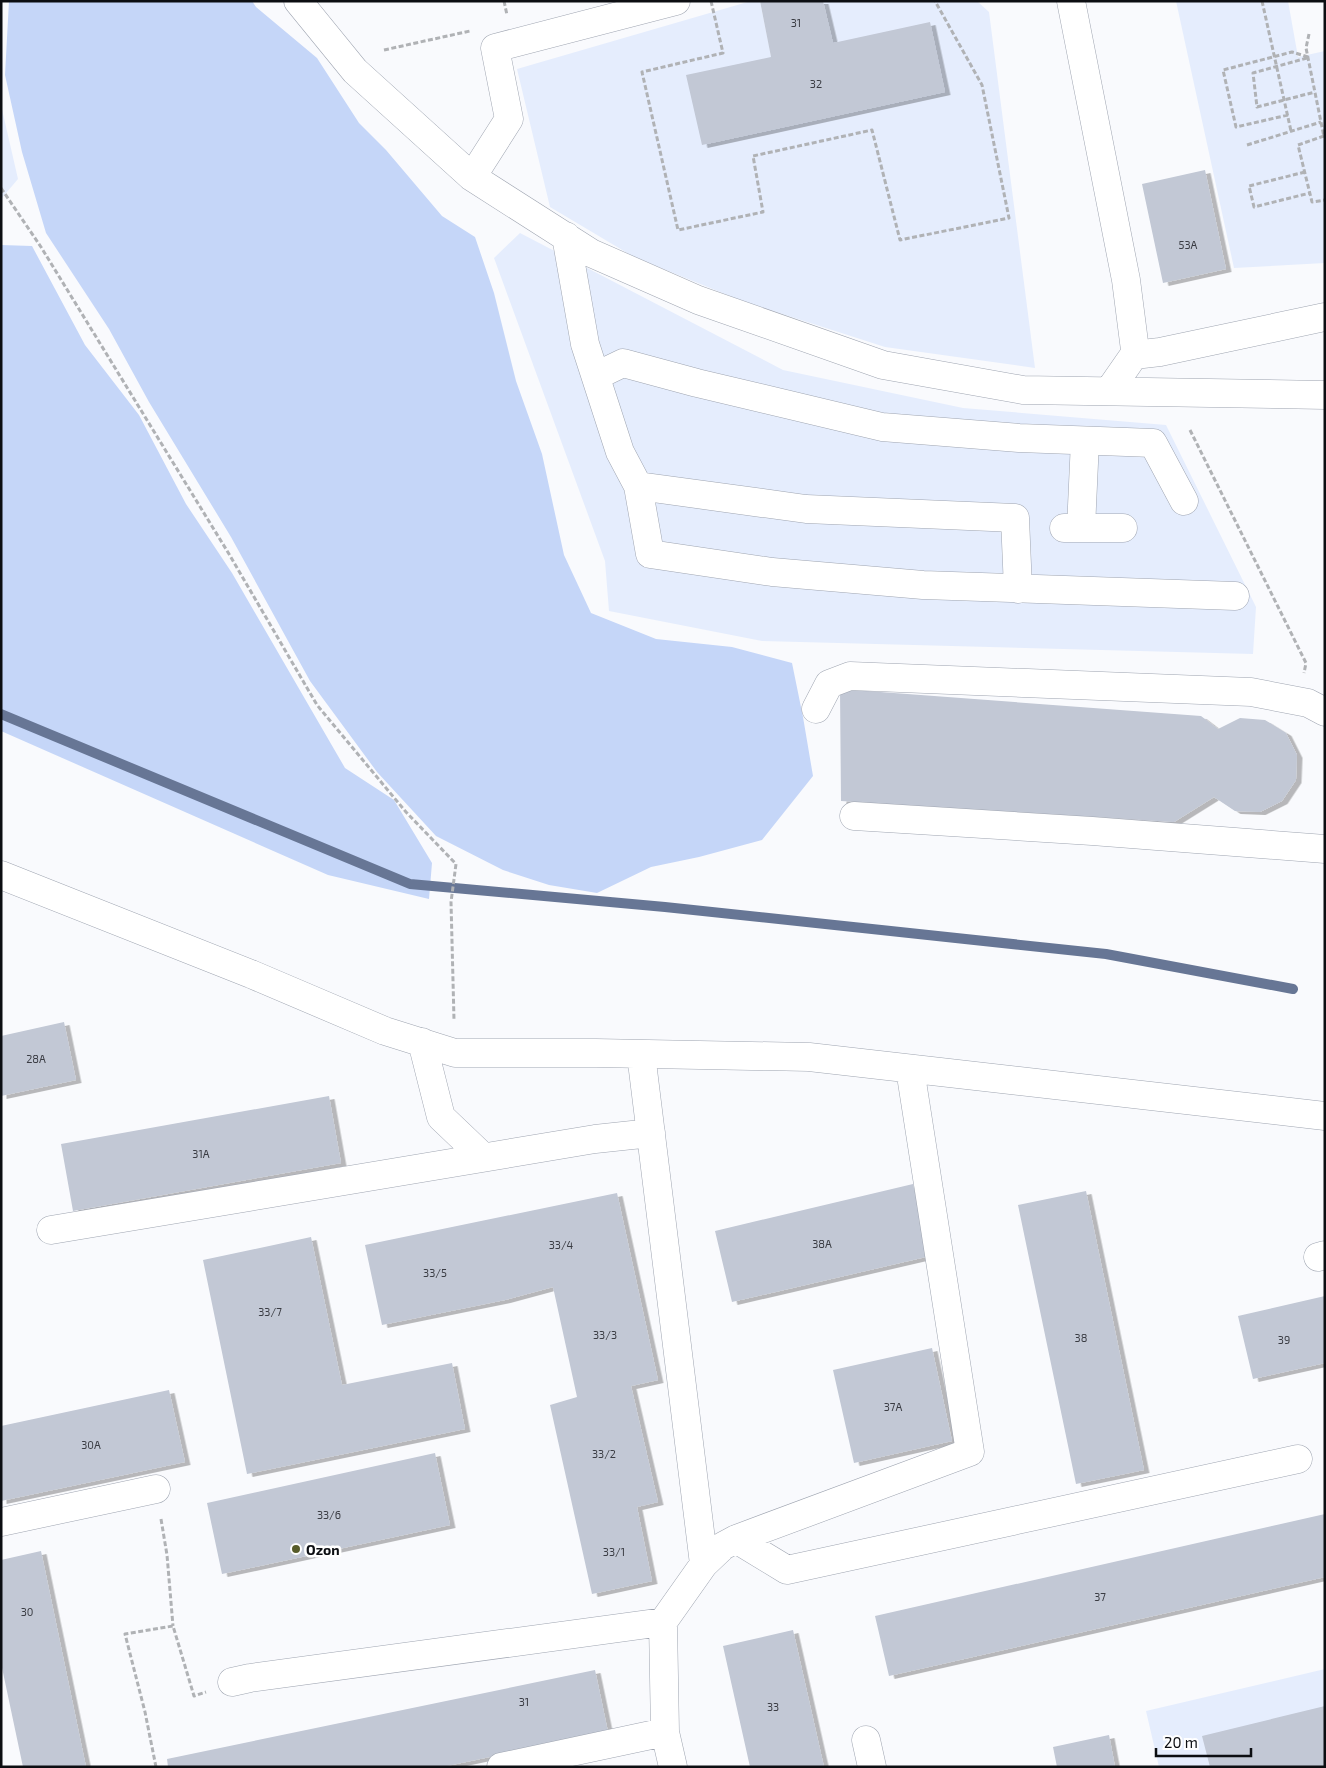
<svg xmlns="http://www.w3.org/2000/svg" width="1326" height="1768" font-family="'Exo 2',sans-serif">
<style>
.built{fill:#e5edfd}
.green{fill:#c5d6f8}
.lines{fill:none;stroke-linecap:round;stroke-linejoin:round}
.stream{stroke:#677695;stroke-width:10}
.building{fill:#c2c8d5;filter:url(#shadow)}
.minor-casing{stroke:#9fa5b1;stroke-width:29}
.path{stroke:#b0b2b5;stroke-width:3;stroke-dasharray:5 2.5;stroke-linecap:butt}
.minor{stroke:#fff;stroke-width:28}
.poi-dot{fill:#575c2a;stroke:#fff;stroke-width:2}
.labels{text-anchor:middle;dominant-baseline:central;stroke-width:5;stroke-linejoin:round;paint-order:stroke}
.number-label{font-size:11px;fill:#3a3c43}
.poi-label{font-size:14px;font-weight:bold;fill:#0c0e12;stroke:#fff;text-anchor:start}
</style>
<defs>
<filter id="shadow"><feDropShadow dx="5.5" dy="3" stdDeviation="0" flood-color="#0004"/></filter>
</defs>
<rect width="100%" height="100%" fill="#f9fafd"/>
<path class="built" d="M751 1H760L771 56 832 43 823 1H977L989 12 1035 368 885 347 742 301 634 257 550 207 517 69Z
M1176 1H1288L1298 57 1325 51V263L1234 268Z
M1 105 18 179 1 199Z
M520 233 783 370 963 408 1166 425 1256 607 1253 654 762 641 609 611 605 561 494 258Z
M1325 1669V1767H1159L1146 1711Z"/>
<path class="green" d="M9 1H252L256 7 317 58 359 123 386 150 442 216 475 237 494 293 516 381 542 454 564 555 591 613 656 639 732 647 792 663 803 717 813 776 762 840 699 857 651 867 597 893 549 885 503 870 436 836 377 772 310 681 231 537 149 402 109 329 46 233 22 152 5 75Z
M1 245 32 246 85 345 139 415 186 504 232 573 345 768 394 800 432 863 429 899 328 875 1 731Z"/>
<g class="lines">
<path class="stream" d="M1 714 410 884 665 907 1106 954 1293 989"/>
</g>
<path class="building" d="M760 1H823L833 43 930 22 945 92 702 145 686 75 771 57Z
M1205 170 1226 269 1163 283 1142 184Z
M840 689 1201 716 1218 729 1240 718 1265 720 1286 733 1297 755 1296 780 1282 801 1260 812 1235 811 1214 797 1174 822 841 801Z
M64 1022 76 1080 1 1096V1036Z
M329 1096 341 1163 73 1211 61 1144Z
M913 1184 930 1256 732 1302 715 1231Z
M1086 1191 1144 1470 1076 1484 1018 1205Z
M617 1193 658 1380 631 1386 658 1502 637 1507 652 1581 592 1594 550 1405 577 1397 553 1287 505 1300 382 1325 365 1245Z
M311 1237 342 1385 452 1363 465 1429 247 1474 203 1260Z
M1325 1296V1363L1253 1379 1238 1316Z
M932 1348 952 1441 854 1463 833 1370Z
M169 1390 185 1462 1 1501V1426Z
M435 1453 450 1525 222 1574 207 1503Z
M1325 1514V1577L889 1676 875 1616Z
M41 1551 86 1767H23L1 1663V1560Z
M793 1630 824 1767H750L723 1646Z
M595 1670 608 1732 442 1767H168L167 1759Z
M1325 1706V1767H1210L1202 1736Z
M1109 1735 1115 1767H1057L1053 1747Z"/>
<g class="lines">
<defs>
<path id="minor" d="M298 1 355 71 472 177 591 253 698 300 883 365 1023 390 1325 395
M1071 1 1126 280 1135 350 1134 355 1109 391
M472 177 509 119 495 48 676 1
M566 236 585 344 620 452 638 486 650 554 772 572 923 585 1235 596
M1134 355 1160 352 1325 317
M596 376 623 363 697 383 882 427 1019 438 1153 443 1184 501
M638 486 806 509 1015 518 1018 589
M1064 528H1123
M1081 528 1085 441
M816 709 829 684 850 676 1251 692 1308 703 1325 712
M854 816 1092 831 1325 849
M1 875 251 974 385 1031 455 1053H596L809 1057 1325 1116
M422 1042 441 1117 483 1157
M641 1054 704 1564 663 1622 665 1732 673 1767
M51 1230 595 1139 651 1133
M1318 1257 1325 1255
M1 1522 156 1489
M736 1539 787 1570 1298 1459
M704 1564 723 1546 736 1539 970 1452 910 1069
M232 1682 250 1678 663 1622
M866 1740 872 1767
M501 1767 665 1732"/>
</defs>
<use href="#minor" class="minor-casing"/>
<path class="path" d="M504 1 507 15
M711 1 723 53 642 72 678 230 763 212 753 156 872 130 900 240 1009 218 982 85 935 1
M1262 1 1291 131
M1309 34 1306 48 1324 137
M384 50 470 31
M1307 58 1253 73 1257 107 1315 92
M1288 115 1236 127 1223 70 1292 52 1308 57
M1324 136 1298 145 1312 202 1325 200
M1247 145 1321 122
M1305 172 1249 186 1254 207 1310 193
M1 188 41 247 229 554 317 705 406 812 456 864 451 902 454 1020
M1190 430 1306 663 1304 673
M161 1519 167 1555 173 1626
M156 1767 145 1712 125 1634 173 1626 194 1696 206 1692"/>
<use href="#minor" class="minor"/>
</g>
<circle class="poi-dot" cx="296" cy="1549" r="5"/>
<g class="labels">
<g class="number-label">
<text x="796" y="22">31</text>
<text x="816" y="83">32</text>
<text x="1188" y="244">53А</text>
<text x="36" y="1058">28А</text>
<text x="201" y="1153">31А</text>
<text x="822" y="1243">38А</text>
<text x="561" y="1244">33/4</text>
<text x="435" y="1272">33/5</text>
<text x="270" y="1311">33/7</text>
<text x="605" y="1334">33/3</text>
<text x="1081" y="1337">38</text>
<text x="1284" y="1339">39</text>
<text x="893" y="1406">37А</text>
<text x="91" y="1444">30А</text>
<text x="604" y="1453">33/2</text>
<text x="329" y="1514">33/6</text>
<text x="614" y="1551">33/1</text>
<text x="1100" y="1596">37</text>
<text x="27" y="1611">30</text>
<text x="524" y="1701">31</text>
<text x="773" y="1706">33</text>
</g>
<g class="poi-label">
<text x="306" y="1549">Ozon</text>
</g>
</g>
<rect width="1326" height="1768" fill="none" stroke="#0c0e12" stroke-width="5"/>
<path d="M1156 1748v8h95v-8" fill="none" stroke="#0c0e12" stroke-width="2.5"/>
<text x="1164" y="1748" font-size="15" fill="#0c0e12" stroke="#ffffff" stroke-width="4" paint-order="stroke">20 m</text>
</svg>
